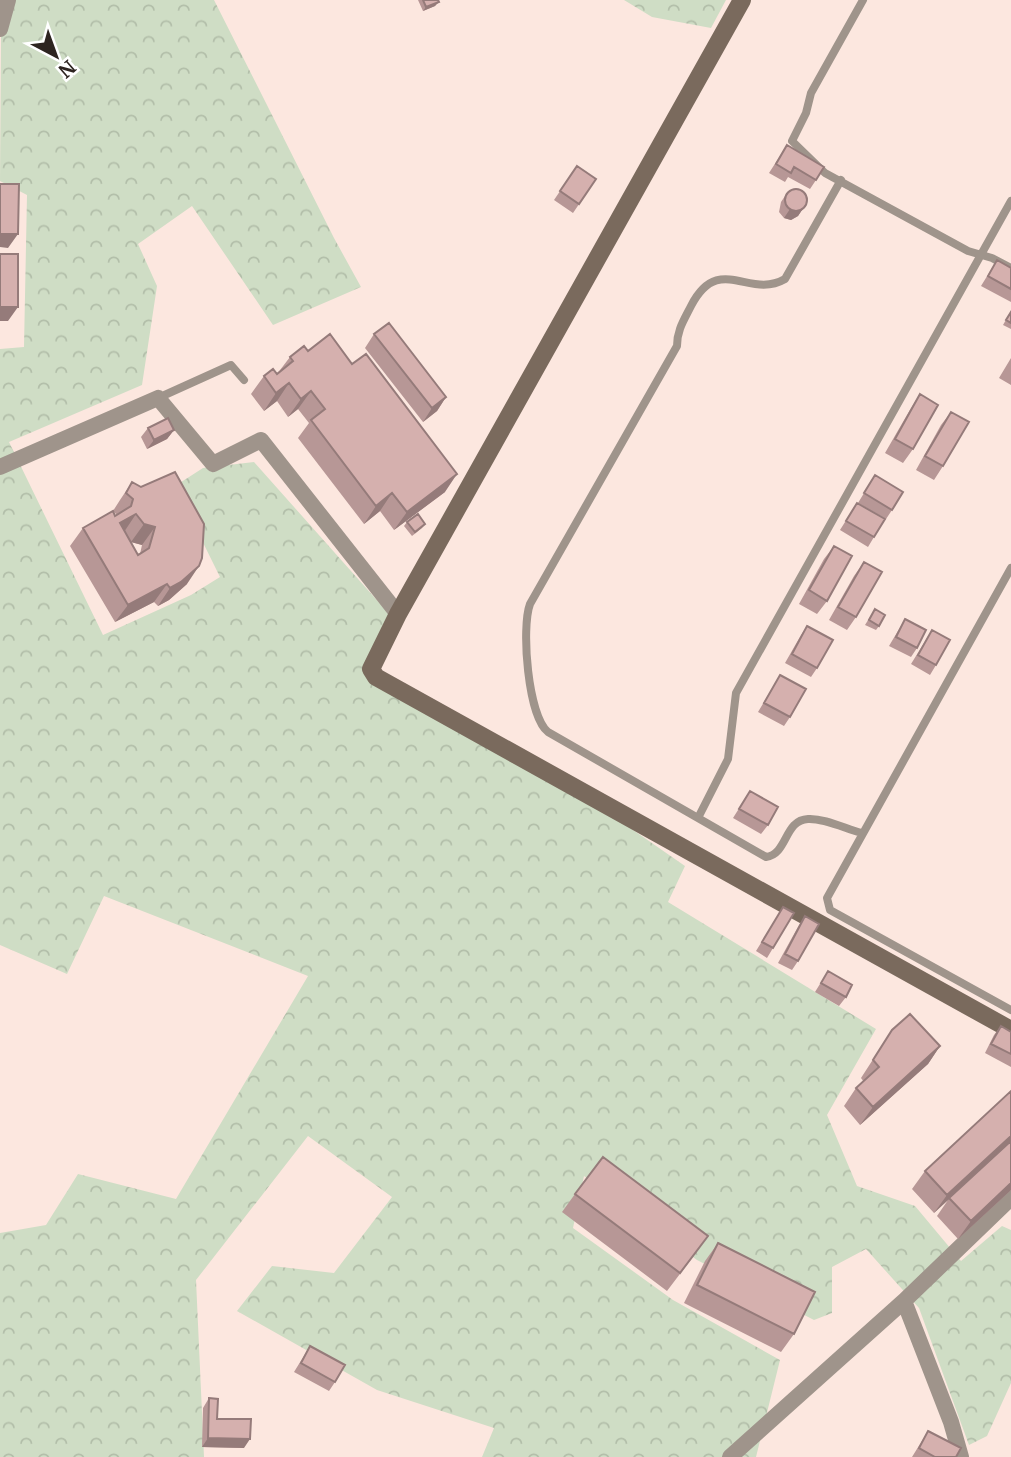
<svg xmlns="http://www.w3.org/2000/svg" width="1011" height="1457" font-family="Merriweather,serif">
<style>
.forest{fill:url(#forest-crowns)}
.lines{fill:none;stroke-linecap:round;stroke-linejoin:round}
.lane{stroke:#9f948b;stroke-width:8}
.street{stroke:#9f948b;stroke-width:16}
.secondary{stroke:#7a6a5d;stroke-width:18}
.wall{fill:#b79796;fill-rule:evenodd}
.shaded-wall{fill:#957b7a}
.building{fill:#d5b0ae;stroke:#957b7a;stroke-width:2;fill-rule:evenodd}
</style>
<defs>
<pattern id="forest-crowns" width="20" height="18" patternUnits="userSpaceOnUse" patternTransform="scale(1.75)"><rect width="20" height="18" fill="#cfddc5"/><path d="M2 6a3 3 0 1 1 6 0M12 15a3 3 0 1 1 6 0" fill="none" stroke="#b2bea9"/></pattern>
</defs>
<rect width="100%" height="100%" fill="#fce7df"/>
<path class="forest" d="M13 0H214L334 238 361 287 273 325 192 206 138 244 157 286 142 385 9 442 103 635 191 595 220 577 175 486 203 468 254 462 391 616 364 673 610 814 685 866 668 902 876 1029 827 1115 857 1186 915 1206 961 1261 1002 1226 1011 1230V1383L987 1436 969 1445 919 1308 866 1249 832 1267V1313L814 1320 697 1260 584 1176 573 1228 673 1300 780 1360 756 1457H482L494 1428 377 1390 237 1311 272 1266 334 1273 392 1197 308 1136 196 1280 204 1457H0V1233L46 1225 78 1174 176 1199 308 976 104 896 67 974 0 945V349L24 347 27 195 0 181 1 36Z
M624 0H726L711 28 652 17Z"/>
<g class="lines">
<path class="lane" d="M863 0 811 93 806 113 792 141 825 173 968 251 992 258 1011 268
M841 180 785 279C749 300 719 252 691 306 684 320 677 330 677 346L530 604C521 628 528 716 548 732L766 857C788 854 784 820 808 819 825 818 846 829 862 833
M158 398 231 365 244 380
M1011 568 827 898 830 910 1011 1010
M699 816 728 759 736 693 1011 201"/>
<path class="street" d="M0 29 8 0
M0 467 158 398 213 464 261 440 398 614
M730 1457 904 1301
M961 1457 951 1422 904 1301 1011 1198"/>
<path class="secondary" d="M742 0 398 614 371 669 376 677 1011 1030"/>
</g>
<path class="wall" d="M418 0H438L435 6 423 11Z
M787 145 816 180 810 189 788 177 785 182 769 173Z
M577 166 596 179 573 213 554 200Z
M787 193 804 207 798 216 791 220 784 218 779 212 781 202Z
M997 260 1011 268V302L981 286Z
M1011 311V329L1003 325Z
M374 334 446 397 437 411 423 422 365 348Z
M308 351 445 492 394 530 380 511 364 524 298 438 309 423 298 409 288 417 277 401 264 411 251 394 264 376 277 374 290 357Z
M1011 358V385L999 378Z
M920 394 913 449 903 463 885 453 911 408Z
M951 412 943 466 934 480 916 470 941 425Z
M148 428 174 430 167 439 147 449 141 437Z
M875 475 892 510 886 519 858 503Z
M132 482 187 584 169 600 158 606 154 602 115 622 70 546 83 528 117 515 113 511 120 500ZM129 539 131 542 142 545 140 554 138 555Z
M857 503 874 537 868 547 840 530Z
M407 522 425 524 422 528 412 536 404 526Z
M834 546 827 601 817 614 799 604 824 559Z
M864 562 856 617 847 630 829 620 854 576Z
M875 609 879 626 876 630 865 625Z
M905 619 917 648 911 657 889 646Z
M807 626 817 668 811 677 785 663 801 635Z
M932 630 936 665 930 675 911 664Z
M780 675 790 717 784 726 758 712Z
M750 791 768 825 761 834 733 818Z
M783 907 773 948 767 958 756 951Z
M805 916 798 961 792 970 778 963 799 925Z
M828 971 846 997 839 1006 815 992Z
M1001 1026 1011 1032V1067L985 1053 994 1035Z
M892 1030 940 1046 928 1064 860 1125 844 1106 856 1088 864 1082 861 1078Z
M925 1171 1011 1190 958 1239 937 1216 948 1200 934 1213 912 1189Z
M575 1194 695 1254 667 1291 562 1212Z
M718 1243 794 1334 781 1352 684 1303 705 1261Z
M310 1346 335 1382 329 1391 294 1372Z
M209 1398 217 1419 244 1448 202 1447 203 1408Z
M928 1431 956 1457H912Z"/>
<path class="shaded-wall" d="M439 2 435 6 423 11 426 7Z
M804 207 798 216 791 220 784 218 790 209Z
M0 234H18L8 248 0 247Z
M0 307H18L8 321H0Z
M289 383 277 401 264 411 276 393Z
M311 391 298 409 288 417 301 399Z
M446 397 437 411 423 422 432 408Z
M174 430 167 439 147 449 154 440Z
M457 474 445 492 394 530 407 512Z
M392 493 380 511 364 524 376 506Z
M136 514 124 532 120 523Z
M144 524 155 527 142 545 131 542Z
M199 566 187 584 169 600 158 606 170 588Z
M167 584 154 602 115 622 128 605Z
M940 1046 928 1064 860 1125 873 1107Z
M1011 1136V1142L934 1213 947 1195Z
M1011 1183V1190L958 1239 971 1221Z
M208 1438 250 1439 244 1448 202 1447Z"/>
<path class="building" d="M423 0H438L439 2 426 7Z
M787 145 824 167 816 180 794 167 791 173 776 164Z
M577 166 596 179 579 204 560 191Z
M0 184H19L18 234H0Z
M785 200a11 11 0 1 1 22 0a11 11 0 1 1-22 0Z
M0 254H18V307H0Z
M997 260 1011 268V289L988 276Z
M1011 312V323L1006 320Z
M389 323 446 397 432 408 374 334Z
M330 334 352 364 366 354 457 474 407 512 392 493 376 506 311 420 325 409 311 391 301 399 289 383 276 393 264 376 273 369 277 374 293 361 290 357 304 346 308 351Z
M920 394 938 405 913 449 895 439Z
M951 412 969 422 943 466 925 456Z
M168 418 174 430 154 440 148 428Z
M175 472 204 524 202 558 199 566 181 582 170 588 167 584 128 605 83 528 113 511 115 516 131 506 133 499 126 493 132 482 141 487ZM136 514 144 524 155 527 149 548 138 555 120 523Z
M875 475 903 492 892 510 864 493Z
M857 503 885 519 874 537 846 521Z
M418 514 425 524 415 532 407 522Z
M834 546 852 556 827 601 809 590Z
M864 562 882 572 856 617 838 607Z
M875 609 885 615 879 626 869 620Z
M905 619 926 630 917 648 896 637Z
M807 626 833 640 817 668 792 654Z
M932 630 950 640 936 665 918 655Z
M780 675 806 689 790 717 764 703Z
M750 791 778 807 768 825 739 809Z
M783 907 794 913 773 948 762 942Z
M805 916 819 924 798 961 785 954Z
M828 971 852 985 846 997 821 983Z
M910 1014 940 1046 873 1107 856 1088 879 1067 873 1060 892 1030Z
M1001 1026 1011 1032V1054L991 1044Z
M1011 1091V1136L947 1195 925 1171Z
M1011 1141V1183L971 1221 949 1198Z
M603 1157 708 1236 680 1273 575 1194Z
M718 1243 815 1292 794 1334 697 1285Z
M310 1346 345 1365 335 1382 301 1363Z
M209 1398 218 1399 217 1419H251L250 1439 208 1438Z
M928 1431 961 1448 956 1457H935L919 1448Z"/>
<g transform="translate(56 56) rotate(139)" stroke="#ffffff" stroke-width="5" paint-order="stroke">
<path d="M0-5L12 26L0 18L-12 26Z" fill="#2d2420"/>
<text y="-10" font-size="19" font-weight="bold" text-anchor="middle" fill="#2d2420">N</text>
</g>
</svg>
